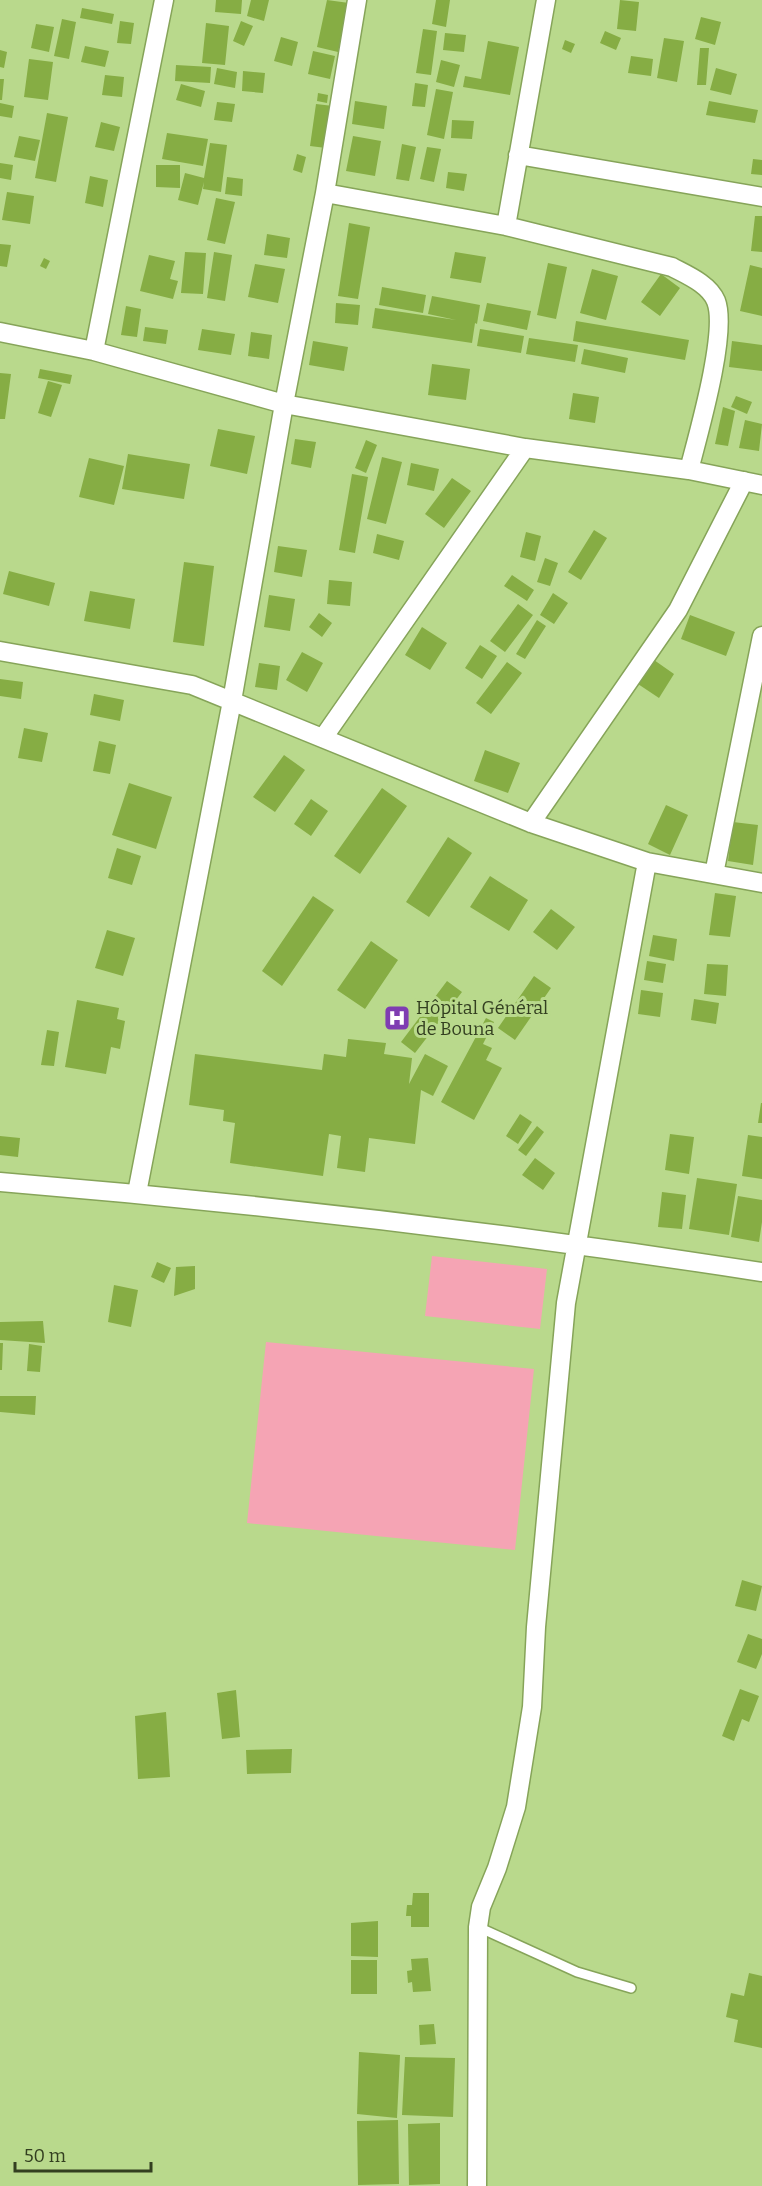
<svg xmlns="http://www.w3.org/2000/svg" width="762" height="2186" font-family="Bitter,serif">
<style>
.garden{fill:#f5a4b4}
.building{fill:#86ad44}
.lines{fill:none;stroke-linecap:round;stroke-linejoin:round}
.service-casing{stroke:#86a459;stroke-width:12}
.minor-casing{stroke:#86a459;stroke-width:21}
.service{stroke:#fff;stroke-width:9}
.minor{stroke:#fff;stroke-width:18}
.labels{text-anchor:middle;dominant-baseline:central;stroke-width:6;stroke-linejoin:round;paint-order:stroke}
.poi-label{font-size:18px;fill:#333f20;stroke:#b9d98c;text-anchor:start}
</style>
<rect width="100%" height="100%" fill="#b9d98c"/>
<path class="garden" d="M432 1256 547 1269 540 1329 425 1316Z
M266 1342 534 1369 515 1550 247 1523Z"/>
<path class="building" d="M216 0H242L241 14 215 12Z
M251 0H269L264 21 247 16Z
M327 0 349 3 338 52 317 47Z
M436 0H450L446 27 432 24Z
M620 0 639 2 636 31 617 29Z
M82 8 114 14 112 24 80 18Z
M701 17 721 22 715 45 695 39Z
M62 19 76 22 69 59 54 56Z
M120 21 134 23 131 44 117 43Z
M241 21 253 26 244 46 233 41Z
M206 23 229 26 225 65 202 63Z
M36 24 54 27 49 52 31 48Z
M423 29 437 31 431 75 416 73Z
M605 31 621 38 616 50 600 43Z
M445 33 466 35 464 52 443 50Z
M281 37 298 42 292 66 274 61Z
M664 38 684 41 677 82 657 78Z
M565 40 575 44 571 53 562 49Z
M488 41 519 47 510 95 463 87 465 76 481 79Z
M85 46 109 51 105 67 81 62Z
M700 48H709L706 85H697Z
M0 50 7 52 4 68 0 67Z
M313 51 335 56 330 79 308 74Z
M631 56 653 59 651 76 628 73Z
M29 59 53 62 48 100 24 97Z
M441 60 460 65 454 87 436 82Z
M176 65 211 67 210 83 175 81Z
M217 68 237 72 235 88 214 84Z
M716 68 737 74 731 95 710 90Z
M243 71 265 73 263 93 242 91Z
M105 75 124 77 122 97 102 95Z
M0 79H4L2 100H0Z
M415 83 428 85 425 107 412 106Z
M181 84 205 91 201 107 176 100Z
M436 89 453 92 444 139 427 135Z
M318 93 328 95 327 103 317 101Z
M355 101 387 106 384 129 352 124Z
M709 101 758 110 755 123 706 115Z
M217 102 235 104 232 122 214 120Z
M0 103 14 106 12 118 0 116Z
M316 104 333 106 326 148 310 146Z
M47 113 68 117 56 182 35 178Z
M452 120 474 121 472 139 451 138Z
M101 122 120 127 114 151 95 147Z
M167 133 208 139 203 166 162 159Z
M19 136 40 140 35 161 14 157Z
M353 136 381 141 375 176 346 171Z
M210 143 227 145 221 192 203 189 204 182 198 205 178 200 185 173 204 178Z
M402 144 416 147 409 181 396 179Z
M427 147 441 149 434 182 420 179Z
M297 154 306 157 302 173 293 170Z
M753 159 762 160V175L751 174Z
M0 163 13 165 11 180 0 178Z
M156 165H180V188L156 187Z
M448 172 467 174 464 191 446 188Z
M90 176 108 180 103 207 85 203Z
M227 177 243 179 242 196 225 194Z
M7 192 34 196 30 224 2 220Z
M216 198 235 202 225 244 207 240Z
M755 216H762V252L751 251Z
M349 223 370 227 358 299 338 296Z
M267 234 290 238 287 258 264 255Z
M0 244 11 245 7 267 0 266Z
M185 252 206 253 203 294 181 293Z
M214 252 232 255 225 301 207 298Z
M455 252 486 257 481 283 450 278Z
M149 255 175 261 170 279 178 281 173 299 140 291Z
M44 258 50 261 46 269 40 266Z
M548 263 567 267 556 319 537 315Z
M255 264 285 269 278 303 248 297Z
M750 265 762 268V316L740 311Z
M592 269 618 276 606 320 580 313Z
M661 274 680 288 660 316 641 302Z
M382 287 426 295 423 313 379 305Z
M432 296 480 305 477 324 475 323 472 343 372 328 375 308 456 320 428 314Z
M336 303 360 305 358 325 335 323Z
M487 303 531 311 527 330 483 321Z
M126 306 141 309 137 337 121 335Z
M576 321 689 340 685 360 573 341Z
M145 327 168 330 166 344 143 341Z
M202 329 235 334 231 355 198 350Z
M480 329 524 336 521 353 477 346Z
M251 332 272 335 269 359 248 356Z
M529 338 578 345 575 362 526 354Z
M313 341 348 347 344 371 309 365Z
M732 341 762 345V371L729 367Z
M584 349 628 358 625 373 581 364Z
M432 364 470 369 466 400 428 395Z
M40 369 72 375 70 384 38 378Z
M0 373 11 374 5 419H0Z
M48 381 62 385 51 417 38 413Z
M573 393 599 397 595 423 569 419Z
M736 396 752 402 747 414 731 407Z
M723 407 735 411 728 446 715 444Z
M745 420 762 424 759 451 739 448Z
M218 429 255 436 247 474 210 466Z
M295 439 316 442 311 468 291 464Z
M366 440 377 445 366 473 355 468Z
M128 454 190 464 184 499 122 489Z
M382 457 402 462 386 524 367 519Z
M89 458 124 466 114 505 79 497Z
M411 463 439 469 434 491 407 485Z
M352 474 368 477 355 553 339 550Z
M452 478 471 491 444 528 425 514Z
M594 530 607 538 581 580 568 572Z
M526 532 541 536 535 561 520 557Z
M377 534 404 541 399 560 373 553Z
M278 546 307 550 302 577 274 572Z
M545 558 558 563 550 586 537 582Z
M184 562 214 566 204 646 173 642Z
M9 571 55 583 49 606 3 594Z
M512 575 534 590 527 601 504 586Z
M329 580 352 582 350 606 327 604Z
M90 591 135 599 130 629 84 621Z
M553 593 568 603 554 624 540 615Z
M269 595 295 599 290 631 264 627Z
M518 604 533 615 505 652 490 641Z
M319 613 332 623 322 637 309 627Z
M690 615 735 632 726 656 681 639Z
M537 620 546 626 525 659 516 654Z
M422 627 447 643 430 670 405 655Z
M480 645 497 656 482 679 465 668Z
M302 652 323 663 307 692 286 680Z
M654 660 674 674 659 698 638 684Z
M507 662 522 673 491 714 476 703Z
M259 663 280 666 277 690 255 687Z
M0 679 23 682 21 699 0 696Z
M94 694 124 700 120 721 90 715Z
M24 728 48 733 42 762 18 758Z
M99 741 116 745 110 774 93 771Z
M485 750 520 763 508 793 474 781Z
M284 755 305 770 275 812 253 797Z
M129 783 172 797 156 849 112 835Z
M382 788 407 806 360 874 334 856Z
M311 799 328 811 311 836 294 824Z
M666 805 688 815 670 855 648 844Z
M733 822 758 825 753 865 728 861Z
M448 837 472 853 429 917 406 902Z
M117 848 141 856 132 885 108 878Z
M490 876 528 900 509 931 470 907Z
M715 893 736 896 730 937 709 935Z
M313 896 334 910 282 986 262 971Z
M551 909 575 927 557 950 533 932Z
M107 930 135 938 123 976 95 968Z
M653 935 677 939 674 961 649 956Z
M371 941 398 960 365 1009 337 990Z
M647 961 666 964 663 983 644 980Z
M707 964 728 965 726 996 704 994Z
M534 976 551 988 515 1040 498 1028Z
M447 981 462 992 415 1053 401 1042Z
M641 990 663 993 660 1017 638 1014Z
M694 999 719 1003 716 1024 691 1020Z
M77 1000 119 1008 117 1019 125 1021 120 1049 111 1047 106 1074 65 1067Z
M486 1018 494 1022 483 1044 492 1048 486 1060 502 1068 474 1120 441 1102Z
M47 1030 59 1032 54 1066 41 1065Z
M348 1039 386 1043 384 1054 412 1058 409 1084 425 1054 448 1066 433 1096 421 1090 415 1144 369 1138 365 1172 337 1168 341 1136 329 1134 323 1176 230 1163 235 1123 223 1121 224 1110 189 1105 195 1054 322 1070 324 1054 346 1057Z
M761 1103H762V1123H758Z
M520 1114 532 1122 518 1144 506 1136Z
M537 1126 544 1132 526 1156 518 1150Z
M670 1134 694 1137 689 1174 665 1170Z
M748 1135 762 1137V1179L742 1176Z
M0 1136 20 1138 18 1157 0 1155Z
M535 1158 555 1173 543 1190 522 1175Z
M697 1178 737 1184 729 1235 689 1229Z
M662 1192 686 1195 682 1229 658 1227Z
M738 1196 762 1200V1222L759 1242 731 1237Z
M157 1262 171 1268 164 1283 151 1277Z
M195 1266V1289L174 1296 176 1267Z
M114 1285 138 1290 131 1327 108 1322Z
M43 1321 45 1343 0 1340V1322Z
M0 1343H3L2 1370H0Z
M29 1344 42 1346 40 1372 27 1371Z
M0 1396H36L35 1415 0 1412Z
M742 1580 762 1586 756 1611 735 1606Z
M748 1634 762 1639V1654L756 1669 737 1662Z
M740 1689 759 1696 749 1722 742 1719 734 1741 722 1736Z
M236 1690 240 1737 222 1739 217 1693Z
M166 1712 170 1777 138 1779 135 1716Z
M292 1749 291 1773 247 1774 246 1750Z
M413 1893H429V1927H411V1916H406L407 1905H412Z
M378 1921V1957L351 1956V1923Z
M428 1958 431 1991 413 1992 412 1982 408 1983 407 1971 412 1970 411 1959Z
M351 1960H377V1994H351Z
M749 1973 762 1976V2048L734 2042 738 2020 726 2017 731 1993 744 1996Z
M434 2024 436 2044 420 2045 419 2025Z
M359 2052 400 2055 397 2118 357 2114Z
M405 2057 455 2058 453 2117 402 2115Z
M398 2120 399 2184 358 2185 357 2121Z
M440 2123V2184L409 2185 408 2124Z"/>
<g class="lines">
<defs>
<path id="service" d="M478 1927 577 1972 631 1988"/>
<path id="minor" d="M518 155 762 197
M325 193 506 226 672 267C687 275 709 284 716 301 728 332 698 435 689 470
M506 226 546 0
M0 332 94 351 284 404 525 448 689 470 762 485
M94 351 164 0
M0 651 192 685 531 823 647 862 762 883
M323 738 525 448
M531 823 678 610 744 481
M714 874 762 636
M0 1182C255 1203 509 1233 762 1272
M137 1193 232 701 284 404 325 193 357 0
M477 2186 478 1927 481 1907 497 1868 516 1807 532 1707 536 1627 566 1303 647 862"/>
</defs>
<use href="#service" class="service-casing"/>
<use href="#minor" class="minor-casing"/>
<use href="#service" class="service"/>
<use href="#minor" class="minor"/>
</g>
<defs>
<symbol id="hospital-square" viewBox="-11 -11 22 22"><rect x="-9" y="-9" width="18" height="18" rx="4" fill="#7f3db2" stroke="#b9d98c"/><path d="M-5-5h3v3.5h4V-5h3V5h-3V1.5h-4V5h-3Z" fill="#fff"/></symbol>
</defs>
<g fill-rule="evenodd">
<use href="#hospital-square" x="382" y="1003" width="30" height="30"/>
</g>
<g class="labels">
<g class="poi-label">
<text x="416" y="1008">Hôpital Général<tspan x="416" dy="21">de Bouna</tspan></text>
</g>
</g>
<path d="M15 2162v9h136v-9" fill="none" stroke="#333f20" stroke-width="3"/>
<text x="24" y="2162" font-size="18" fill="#333f20" stroke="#b9d98c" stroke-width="4.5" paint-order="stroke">50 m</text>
</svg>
